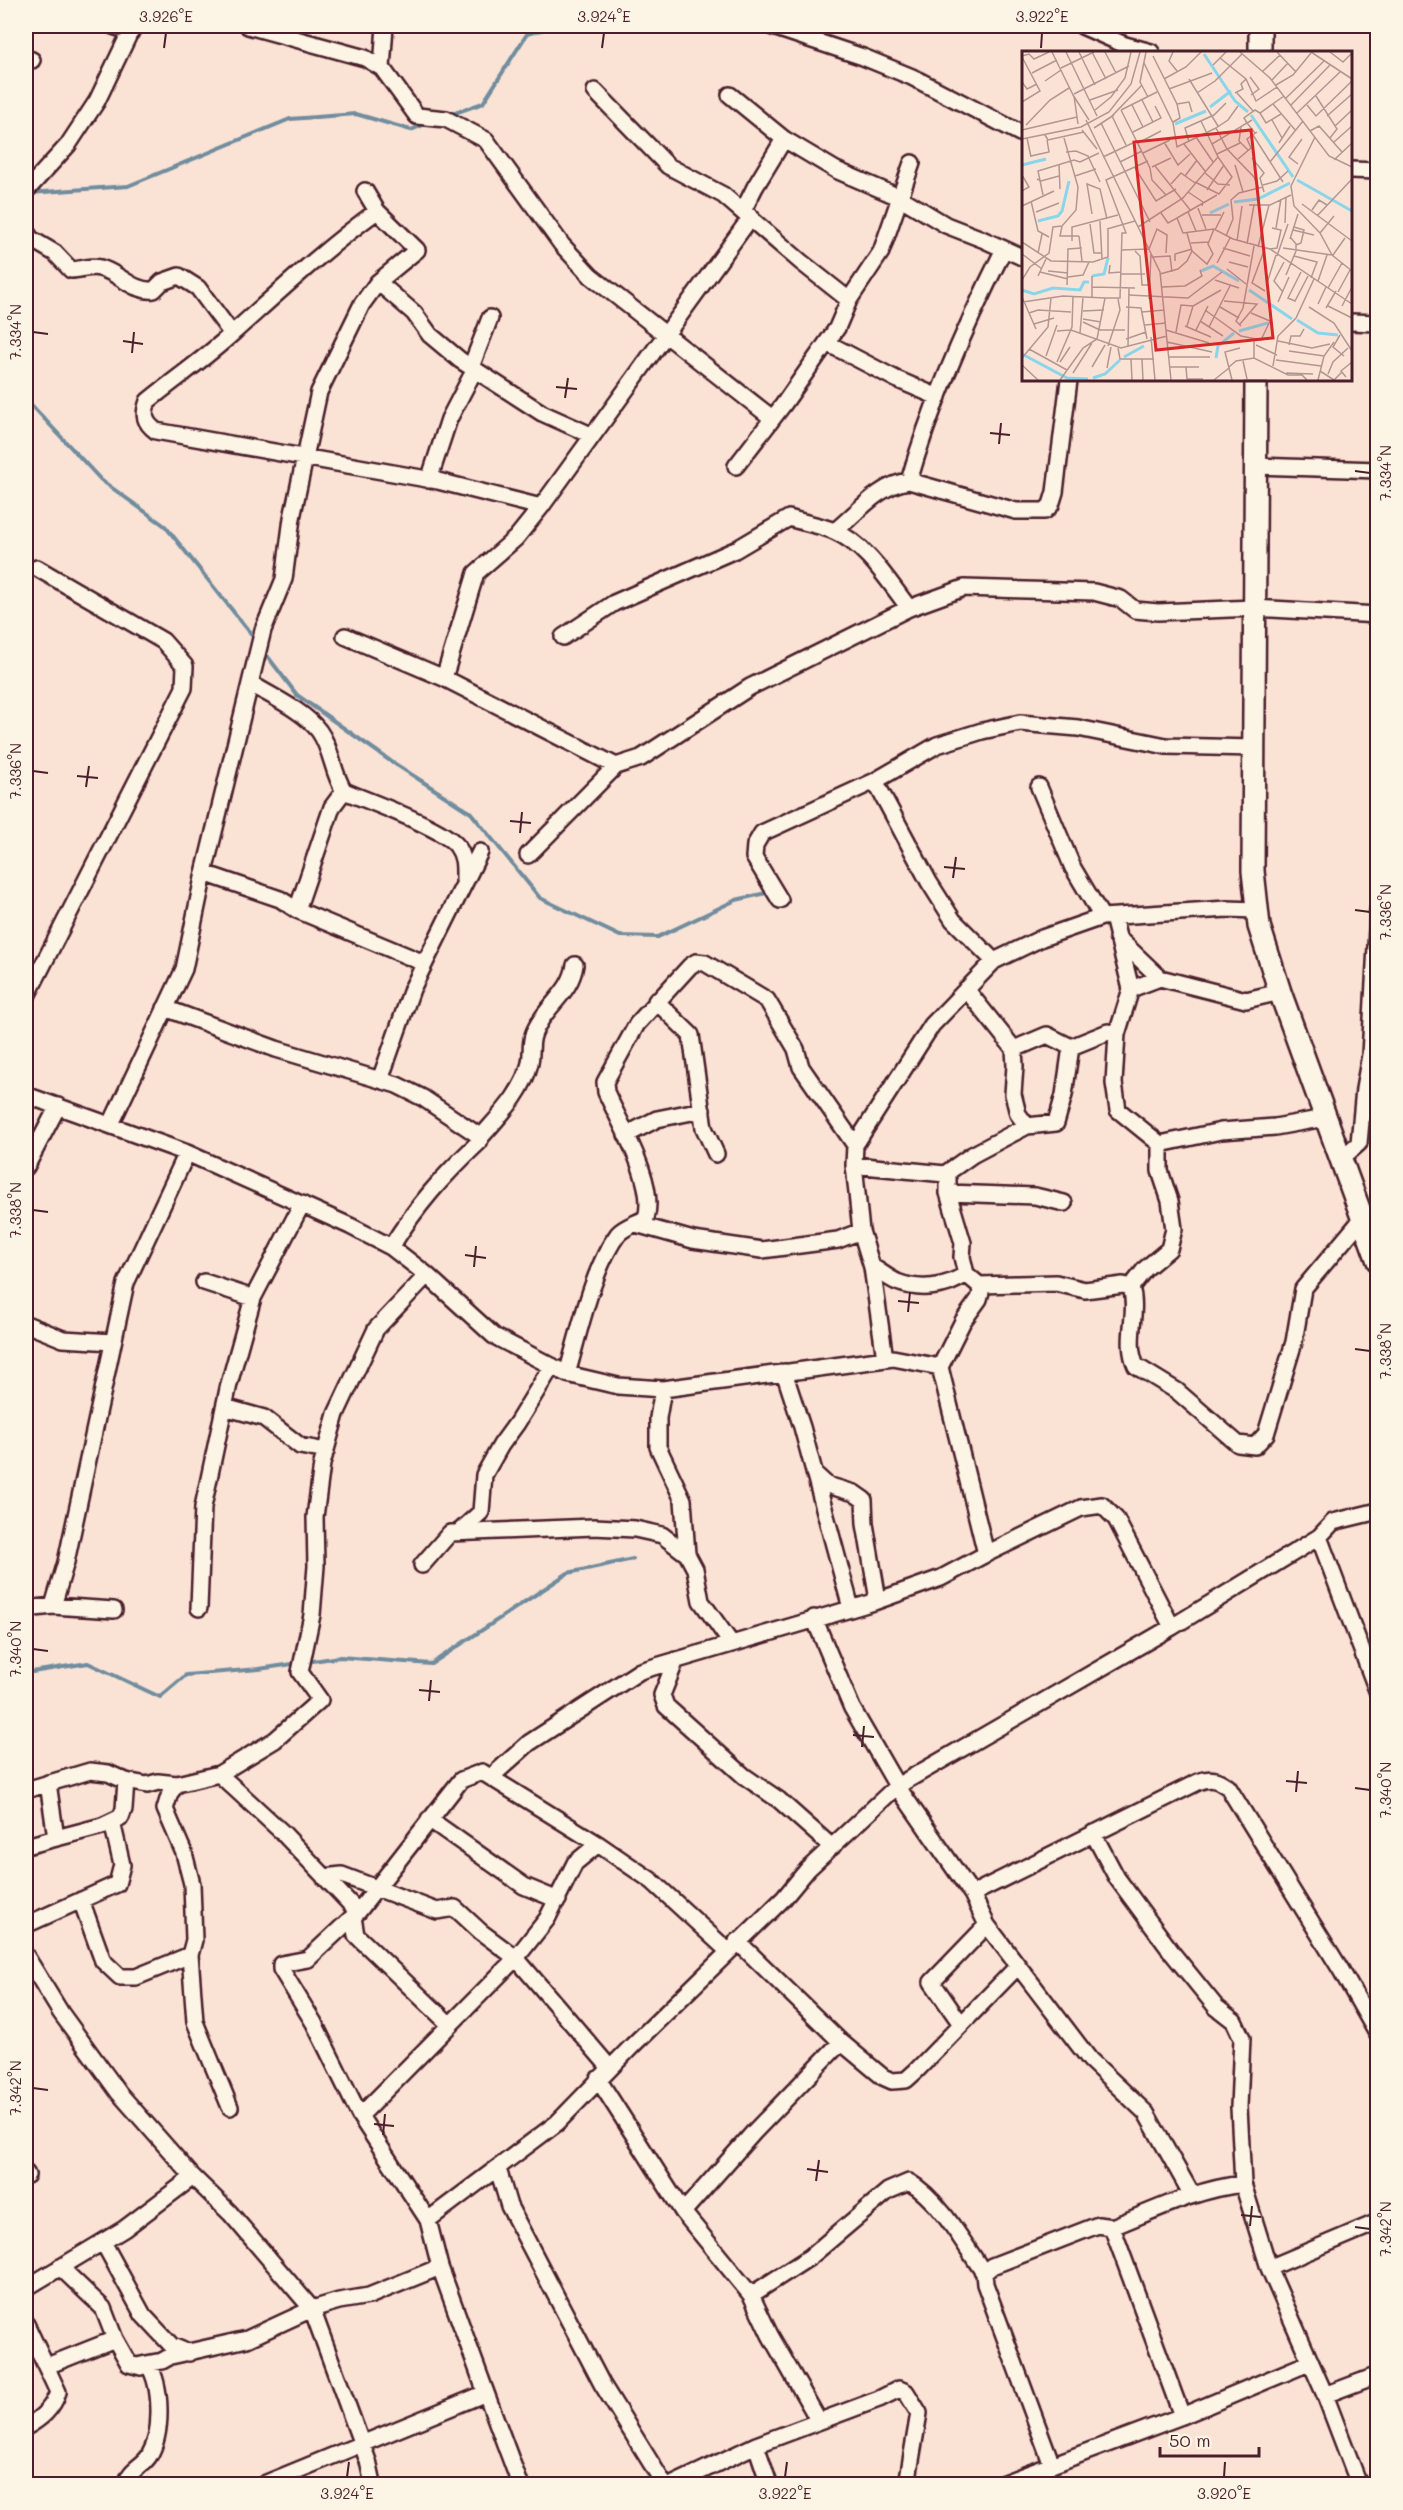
<svg xmlns="http://www.w3.org/2000/svg" width="1403" height="2510" font-family="Mali,sans-serif">
<style>
.lines{fill:none;stroke-linecap:round;stroke-linejoin:round}
.stream{stroke:#708c9e;stroke-width:4}
.minor-casing{stroke:#4a1f2b;stroke-width:20}
.secondary-casing{stroke:#4a1f2b;stroke-width:26}
.minor{stroke:#fcf5e5;stroke-width:15}
.secondary{stroke:#fcf5e5;stroke-width:21}
.ticks{fill:none;stroke:#4a1f2b;stroke-width:2}
.inset-river{fill:none;stroke:#8ad5ea;stroke-width:3}
.inset-road{fill:none;stroke:#b49591;stroke-width:1.5}
.view{fill:#d62828;fill-opacity:0.15;stroke:#d62828;stroke-width:3}
.inset-edge{fill:none;stroke:#4a1f2b;stroke-width:3}
.neatline{fill:none;stroke:#4a1f2b;stroke-width:2}
.ticks-label{font-size:15px;text-anchor:middle;fill:#4a1f2b}
</style>
<rect width="100%" height="100%" fill="#fae3d5"/>
<filter id="ink" filterUnits="userSpaceOnUse"><feTurbulence type="fractalNoise" baseFrequency=".0167" numOctaves="2"/><feDisplacementMap in="SourceGraphic" scale="12" xChannelSelector="R" yChannelSelector="G"/><feConvolveMatrix kernelMatrix="1 2 1 2 8 2 1 2 1" color-interpolation-filters="sRGB"/></filter>
<g filter="url(#ink)">
<g class="lines">
<path class="stream" d="M449 115 483 103 527 34 554 26
M30 193 128 186 290 119 356 114 411 130 428 123
M26 399 101 480 165 526 256 640
M262 649 297 695 389 760 471 813 540 898 620 936 658 937 736 900 766 893
M306 1662 340 1657 431 1664 568 1573 633 1559
M26 1673 88 1663 160 1697 186 1675 259 1669 299 1663"/>
<defs>
<path id="minor" d="M113 26 131 32
M248 26 365 58 382 68 417 116 446 119 486 140 562 245 591 276 772 418
M770 26 863 57 912 77 1024 135
M1082 26 1125 45 1151 52
M26 58 32 60
M382 68 385 26
M595 91 668 166 723 195 801 262 849 300
M730 95 784 139 836 170 901 198 946 225 982 239 1024 258
M1350 170 1378 171
M26 191 68 145 97 101 133 26
M377 211C326 248 281 290 234 332 207 357 176 378 148 401 143 415 144 422 156 431L438 481 541 507
M743 211 755 187 784 139
M26 231 31 239 55 253 71 270C82 270 89 265 100 268 120 273 132 292 154 290L162 282 179 276 198 288 232 334
M378 282 414 313 430 335 460 360 542 413 591 435
M1350 322 1378 323
M827 343 896 379 938 397
M471 367 490 318
M736 466 783 405 837 328 849 300 881 252 912 163
M1256 466 1378 470
M429 480 449 419 475 369
M909 481C932 401 967 323 1004 249
M835 531C857 513 880 484 909 481L1016 511H1045L1051 505 1055 492 1069 380
M345 636 444 678 616 766
M563 637 614 603 735 550 789 518C804 523 820 525 834 531 867 545 888 581 909 608
M444 678 476 573 516 538 541 507 751 217
M250 683C272 697 303 710 319 731 332 749 332 772 344 791 368 801 444 828 457 846 465 857 464 867 464 881
M875 781 929 882 953 920 994 961
M1039 787 1073 868 1102 917
M528 855 616 766 641 758 750 687 909 608 964 588 1094 592 1121 599 1135 610 1158 612 1254 608 1378 615
M204 873 280 899 297 910 424 963
M780 900 754 857 755 845 762 833 875 781 937 745 982 731 1020 723 1078 728 1166 746 1255 748
M297 910 332 807 344 791
M1113 917 1131 989 1117 1034 1114 1083 1118 1110 1160 1144 1221 1131 1275 1127 1325 1118
M1117 937 1160 978
M966 989 1014 1049 1015 1066 1013 1094 1018 1114 1027 1126
M1131 989 1160 978 1246 1000 1280 992
M26 998 184 688 185 666 163 641 37 568
M656 1001 691 1035 704 1128 716 1154
M165 1008 276 1049 397 1085 423 1098 481 1137
M1014 1049 1047 1035 1071 1047 1108 1032 1117 1034
M380 1080 412 989 480 852
M26 1095 187 1153 350 1226 391 1247 427 1275 494 1336 567 1374 618 1386 663 1389 893 1358 940 1367 986 1554 1081 1508 1102 1505 1116 1519 1172 1627
M111 1124 184 969 204 873 263 630 284 579 292 518 319 392 362 304 378 282 417 250 377 211 365 191
M626 1135 657 1119 702 1110
M1340 1160 1359 1143 1364 1089 1370 1055 1378 910
M854 1165 945 1174 972 1155 1027 1126 1056 1123 1064 1095 1071 1047
M26 1167 58 1106
M948 1193 1035 1196 1064 1203
M636 1224 693 1240 762 1250 838 1240 861 1231
M391 1247C417 1205 443 1176 479 1142L481 1137C500 1115 523 1093 530 1063 533 1046 528 1041 539 1023 551 1002 571 991 575 965
M872 1267C880 1271 888 1278 897 1282 920 1291 946 1288 966 1274
M204 1282 253 1298
M979 1285 1056 1283 1085 1290 1123 1285 1131 1287
M1131 1287C1139 1314 1124 1340 1136 1366L1177 1391 1238 1444 1255 1446 1266 1434 1294 1342 1303 1289 1362 1219 1378 1212
M1131 1287 1145 1269 1169 1249 1174 1229 1170 1201 1160 1171V1144
M26 1324 63 1339 113 1342
M885 1359 872 1267 861 1231 854 1165 855 1145 932 1025 994 961 1042 938 1102 917 1227 909 1257 910
M940 1367 963 1321 979 1299 981 1292 979 1285 966 1274 962 1257 963 1243 948 1193V1173
M784 1372 802 1427 851 1608
M567 1374C579 1333 593 1267 618 1234 624 1227 638 1223 646 1218 657 1184 620 1124 606 1092L605 1082 637 1024 690 966 696 962 705 963 767 1000 796 1049 801 1067 855 1145
M663 1389 658 1418V1447L683 1500 687 1554 695 1569 701 1601 731 1643
M224 1407 264 1418 300 1446 326 1451
M814 1473 827 1485 854 1493 864 1500 865 1524 877 1594 874 1602
M458 1533 481 1512 484 1475 501 1445 517 1423 552 1366
M1319 1537 1378 1693
M422 1565 450 1533 594 1527 635 1529 662 1535 687 1554
M53 1606 66 1562 126 1283 187 1153
M199 1608 203 1507 229 1384 253 1298 302 1204
M26 1609 53 1606 114 1610
M814 1618 852 1708 897 1786 972 1894 987 1925 1090 2060 1146 2113 1192 2195
M676 1660 662 1695 666 1706 744 1776 779 1800 832 1847
M219 1774 282 1832 358 1912
M491 1777 529 1743 640 1671 874 1602 941 1578 986 1554
M48 1783 56 1838
M177 1784 170 1793 165 1809 184 1853 192 1884 194 1940 190 1955 195 2022 230 2107
M26 1790 90 1771 108 1773 126 1781 147 1785 158 1782 177 1784 219 1774 275 1740 320 1700 300 1672 312 1615 316 1566 315 1517 322 1464 336 1414 376 1329 427 1275
M429 1819 524 1886 558 1900
M1093 1833 1117 1878 1173 1954 1216 2007 1234 2021 1242 2038 1239 2107 1243 2184 1269 2268 1325 2395 1359 2484
M26 1846 102 1826 121 1817 124 1809 126 1781
M324 1877 342 1875 437 1911 455 1908 481 1932 516 1958 610 2068
M972 1894 1198 1782C1211 1777 1217 1779 1228 1787L1341 1970 1378 2035
M81 1900 103 1961 120 1977H136L190 1955
M353 1917 356 1935 449 2024
M26 1925 117 1884 122 1865 112 1822
M737 1941 841 2042 883 2077 892 2081 906 2080 916 2071 1018 1966
M26 1956 61 2013 119 2093 193 2177 230 2213 312 2309 368 2461 373 2484
M961 2024 932 1982 987 1925
M598 2079 683 2212 751 2295 770 2335 819 2421
M360 2116 516 1958 547 1919 575 1863 598 1844
M498 2169 509 2206 602 2384 664 2484
M26 2173 27 2175
M683 2212 754 2132 841 2042
M428 2220 360 2116 314 2023 281 1969V1964L308 1959 358 1912 461 1780 482 1772 598 1844 652 1881 728 1951
M1112 2227 1182 2416
M103 2242 143 2315 172 2346 189 2353
M60 2267 103 2308 115 2339 129 2364 141 2367V2365L162 2361 171 2356 247 2339 312 2309 339 2301 369 2296 440 2267
M1269 2268 1378 2222
M984 2273 992 2266 1098 2225 1112 2227C1155 2210 1197 2189 1243 2184
M26 2288 124 2229 193 2177
M751 2295 810 2257 888 2191 909 2182C940 2200 964 2244 984 2273L985 2284 1052 2465
M26 2324 58 2392C53 2409 40 2419 26 2427
M47 2366 115 2339
M486 2393 520 2484
M1325 2395 1378 2375
M756 2445 769 2484
M127 2484C128 2470 143 2466 149 2456 163 2433 162 2386 148 2364
M264 2484 486 2393 440 2267 428 2220 557 2123 633 2045 784 1898 808 1869 897 1786 1172 1627 1319 1537 1333 1522 1378 1511
M674 2484 756 2445 879 2399 899 2389 906 2392 919 2413 907 2484
M1001 2484 1182 2416 1311 2362"/>
<path id="secondary" d="M1260 26V52
M1256 380 1253 871 1259 926 1280 992 1378 1261"/>
</defs>
<use href="#minor" class="minor-casing"/>
<use href="#secondary" class="secondary-casing"/>
<use href="#minor" class="minor"/>
<use href="#secondary" class="secondary"/>
</g>
</g>
<path class="ticks" d="M164 48 166 33M602 48 604 33M1041 48 1042 33M33 332 48 334M123 341 143 344M132 353 134 332M556 387 577 389M565 398 568 378M990 433 1010 435M999 444 1001 423M1355 471 1370 473M33 771 48 773M77 776 98 778M86 787 89 766M510 821 531 823M520 833 522 812M944 867 965 869M953 878 956 857M1355 910 1370 912M33 1210 48 1212M465 1255 486 1258M474 1267 476 1246M898 1301 919 1303M908 1312 910 1292M1355 1349 1370 1351M33 1649 48 1651M419 1690 440 1692M429 1701 431 1680M853 1735 874 1737M862 1747 864 1726M1286 1781 1307 1783M1355 1788 1370 1790M1296 1792 1298 1771M33 2088 48 2090M374 2124 394 2126M383 2135 385 2114M807 2169 828 2172M816 2181 819 2160M1241 2215 1261 2217M1250 2226 1252 2206M1355 2227 1370 2229M347 2477 349 2462M785 2477 787 2462M1224 2477 1225 2462"/>
<g transform="translate(1022 51)">
<rect width="330" height="330" fill="#fae3d5"/>
<path class="inset-river" d="M182 3 213 50 226 61M188 56 209 40M229 64 271 126M153 73 184 60M0 114 24 108M275 129 330 160M212 151 236 148 268 132M188 162 207 153M16 170 36 165 40 160 47 130M179 220 191 215 217 230M70 225 82 223 86 207M0 239 12 243 31 237 58 239 62 231H67M227 239 270 268M275 269 296 282 316 284M217 280 246 272M0 303 45 327 66 328M102 306 122 295M194 307 196 295 212 282M71 327 83 323 98 309"/>
<path class="inset-road" d="M30 1 52 46M44 1 75 65M57 1 73 34M70 1 84 28M83 1 94 22M124 1 118 31 126 46M151 1 147 10 155 20M218 1 248 27 307 105 330 116M255 1 274 21M289 1 330 28M308 1 321 11 330 2M0 5 7 3 12 8 27 1M131 5 155 53 158 67 151 71M0 6 18 40 0 51M198 7 224 28 234 50 255 36M122 12 151 72 155 96 194 77M191 14 204 1M39 17 72 1M241 20 258 4M10 22 35 9M228 26 237 38 229 44M142 28 164 16 179 1M167 28 196 75M250 29 266 12M23 30 39 19M0 31 5 38 15 33M254 34 271 24 289 2M147 38 190 22M175 42 193 30 220 3M213 42 221 38 219 33 224 28M215 42 232 61M52 43 107 15M51 44 67 69M52 45 56 73M294 45 315 78 308 87M264 47 302 10M68 49 96 39M120 49 131 71M155 53 167 51 170 61M251 53 274 80M110 54 121 76M269 54 308 14M285 54 294 65 330 30M216 55 206 69 194 77 205 98 232 126 237 138M73 59 89 46 103 27 109 1M99 59 128 117 130 129 144 144M99 59 135 41M238 62 244 72 259 63M275 62 318 21M305 65 330 43M64 69 138 221 149 329M230 69 225 72 233 82M250 69 260 87M179 70 190 93M79 72 128 171M4 74 28 49 47 37M313 75 330 59M219 76 217 90 226 99M72 77 92 64M0 79 55 66M60 79 75 98M288 80 297 75 320 101M111 81 139 67 133 55M23 84 26 89 62 81M231 84 261 131M174 86 191 111M293 86 269 135 272 155 298 182 310 204 330 220M5 87 9 106M42 87 56 136 54 159 40 175 38 185H57M0 88 59 76 87 61 109 33 118 1M142 91 156 114 168 103M167 91 163 77 192 64 204 52M312 91 330 75M116 92 139 80M257 92 268 75M162 93 183 120M104 94 90 65 120 34M44 101 54 100 66 105 78 131M121 102 148 89M195 103 218 92M9 105 27 101 25 89M81 106 115 90M230 107 242 122 238 127 242 141M216 108 229 97 225 88 235 81M312 109 330 92M98 111 120 100M248 111 281 70M37 113 38 138M276 113 267 106 280 88M213 114 221 141M133 115 169 160M130 116 149 107M113 117 134 150 154 138M182 121 196 133 208 134M0 124 7 136 0 140M53 125 74 118M163 125 175 109M15 128 19 130 37 125M173 131 197 143 210 126 196 106M149 133 159 122 173 132M241 134 255 130 266 120M185 139 202 114M166 141 181 151 180 155M21 144 16 120 52 109 58 111 77 102M9 150 16 180 27 186M280 153 330 190M227 154H248L269 144M0 155 32 140M176 157 184 178M290 159 297 149 305 154M14 161 37 152M166 161 174 180M139 162 146 172 155 167 161 182 192 178 211 188 248 198 330 253M70 163 65 133 78 138 85 168M180 164H199M295 165 330 128M155 167 195 144M78 170 80 208M263 172 264 146M68 173 72 202H80M116 176 161 147 196 106 190 93 225 72 222 67 233 59 238 62 262 45M272 176 282 179 279 192 274 194M254 177 259 148M85 178 113 170M193 179 202 161M271 179 292 184M298 182 312 165M57 185 60 210M204 185 211 168 209 149 217 142 241 136M268 188 276 163M50 190V176L96 164M215 190 220 155M0 191 29 210 71 211 86 206V178M169 192 187 191M225 193 232 154M236 196 247 154M201 197 228 205M261 197 310 204M248 198 255 197 259 179 250 177M99 199 127 198 135 178 145 184 144 202M113 200 118 205 120 234H129M170 200 185 213 191 203 186 193 192 178M16 202 20 183M0 203 20 218M311 204 323 187M255 205 266 173M272 205 295 211 289 227M131 206 148 205 150 221M153 210V203L170 198M207 211 226 216M195 212 208 187M88 214 87 222 99 221M205 218 224 233M26 220 46 222M18 221 46 228M279 221 266 247 273 250 286 225M99 223H123M138 223 156 218 165 210 170 200 165 182M264 224 274 200V193L269 187M16 225 24 208M46 226 61 224 67 211M0 229 8 216 27 202 31 176 40 175M193 229 217 237M296 230 305 204M245 232 254 204M45 234 46 198 60 197M70 236 113 237M140 236 163 235 180 225 178 219M306 237 320 212M243 240 230 232 243 197M260 240 252 230 262 211M316 241 328 219M106 244 166 247 200 221M0 246 14 278M70 247V225M127 248 129 203M202 250 235 253 218 273M1 251 41 245 83 247M256 251 267 226M296 253 304 236M306 255 330 267M320 255 330 236M104 256 119 257 125 288M198 256 217 267M287 256 312 272 330 300M304 257 314 240M183 259 219 285 239 289 248 270 229 262M61 260 82 259M120 261 142 259M7 262 16 259 49 261M61 268 79 271M178 270 201 285M61 271 78 279M12 273 32 267M123 274 144 272M163 275 189 286M165 275 171 255 199 239M219 275 214 270 221 257 232 195M187 276 208 235M78 279H103M144 279 187 292M174 279 186 255M35 280 49 279 99 297 145 285M154 281 159 254 171 255M58 282 61 247M318 284 311 296 322 305M129 286 133 329M104 288 124 281M256 290 290 297 308 293M145 291 190 301M234 294 255 304M267 294 269 285H278L282 278M86 295 98 259 96 248M106 296 107 237M96 297 98 308H132M7 298 45 319M267 300 302 305M24 305 35 274M147 306H188M0 307 26 276 29 247M232 307V288M109 308 110 329M120 308 121 329M254 309 299 315M221 310 225 328M35 311 50 276 51 245M38 311 48 296M0 314 16 329M251 315 256 285 274 267 292 228M70 316 83 294M148 316H177M164 316 165 328H181M207 316 214 310 232 307 266 324H280L285 329M85 317 89 296M298 320 312 329 320 321M51 322 70 292M264 322 291 323M306 323 311 311 326 297M324 326 319 320 330 311M38 329 61 297 75 288 83 247H98L100 182H104L84 129 126 110M192 329 207 317M210 329 203 301 218 297M222 329H245M296 329 302 305 312 291"/>
<path class="view" d="M229 79 251 287 134 299 112 91Z"/>
<rect width="330" height="330" class="inset-edge"/>
</g>
<rect width="1403" height="2510" fill="none" stroke="#fcf5e5" stroke-width="66"/>
<path d="M1160 2447v9h99v-9" fill="none" stroke="#4a1f2b" stroke-width="3"/>
<text x="1169" y="2447" font-size="18" fill="#4a1f2b" stroke="#fcf5e5" stroke-width="4.5" paint-order="stroke">50 m</text>
<rect x="33" y="33" width="1337" height="2444" class="neatline"/>
<g class="ticks-label">
<text x="166" y="22">3.926°E</text>
<text x="604" y="22">3.924°E</text>
<text x="1042" y="22">3.922°E</text>
<text transform="translate(16 332) rotate(-90)" y="5">7.334°N</text>
<text transform="translate(1386 473) rotate(-90)" y="5">7.334°N</text>
<text transform="translate(16 771) rotate(-90)" y="5">7.336°N</text>
<text transform="translate(1386 912) rotate(-90)" y="5">7.336°N</text>
<text transform="translate(16 1210) rotate(-90)" y="5">7.338°N</text>
<text transform="translate(1386 1351) rotate(-90)" y="5">7.338°N</text>
<text transform="translate(16 1649) rotate(-90)" y="5">7.340°N</text>
<text transform="translate(1386 1790) rotate(-90)" y="5">7.340°N</text>
<text transform="translate(16 2088) rotate(-90)" y="5">7.342°N</text>
<text transform="translate(1386 2229) rotate(-90)" y="5">7.342°N</text>
<text x="347" y="2499">3.924°E</text>
<text x="785" y="2499">3.922°E</text>
<text x="1224" y="2499">3.920°E</text>
</g>
</svg>
